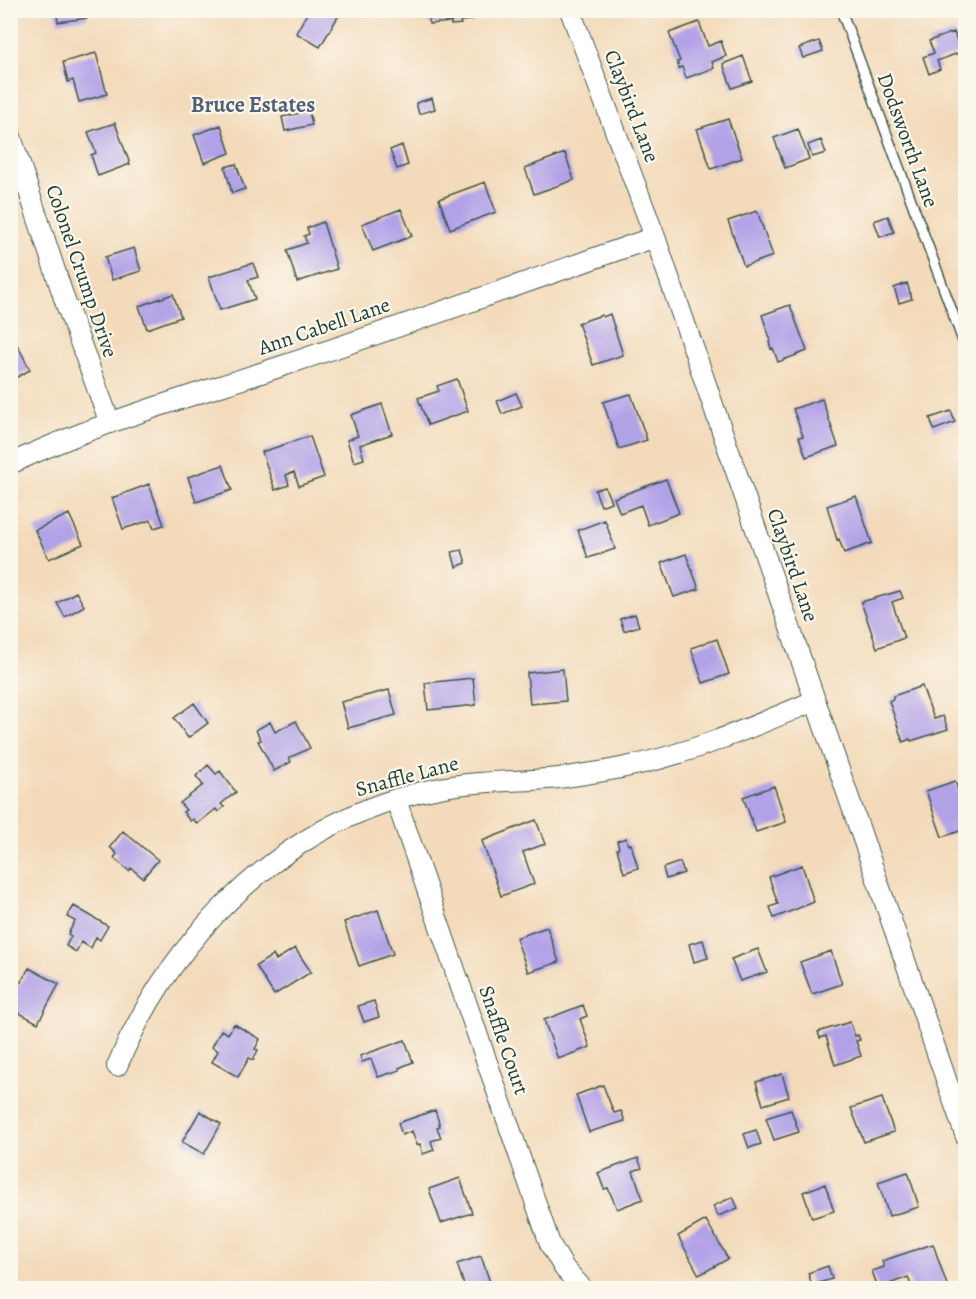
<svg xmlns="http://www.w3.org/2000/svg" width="976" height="1299" font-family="Alegreya,serif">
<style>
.building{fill:#b1a1e7}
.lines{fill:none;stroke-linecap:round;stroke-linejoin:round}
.service-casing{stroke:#3f5548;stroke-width:12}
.minor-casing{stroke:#3f5548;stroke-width:22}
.service{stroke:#fff;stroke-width:9}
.minor{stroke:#fff;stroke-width:20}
.labels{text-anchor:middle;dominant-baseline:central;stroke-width:4.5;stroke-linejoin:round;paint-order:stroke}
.street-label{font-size:21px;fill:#1f3d34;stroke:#fbf7ec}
.neighbourhood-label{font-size:22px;font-weight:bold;fill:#526073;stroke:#fbf7ec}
</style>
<rect width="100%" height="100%" fill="#fbf7ec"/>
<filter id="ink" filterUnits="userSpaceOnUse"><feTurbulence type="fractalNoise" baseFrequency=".0167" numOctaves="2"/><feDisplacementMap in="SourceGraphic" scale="12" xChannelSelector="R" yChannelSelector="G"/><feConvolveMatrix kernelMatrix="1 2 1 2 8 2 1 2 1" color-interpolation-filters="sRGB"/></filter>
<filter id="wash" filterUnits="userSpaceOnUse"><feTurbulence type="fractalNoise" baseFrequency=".008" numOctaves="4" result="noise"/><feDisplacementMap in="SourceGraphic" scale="24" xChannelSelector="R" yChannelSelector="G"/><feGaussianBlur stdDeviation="1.35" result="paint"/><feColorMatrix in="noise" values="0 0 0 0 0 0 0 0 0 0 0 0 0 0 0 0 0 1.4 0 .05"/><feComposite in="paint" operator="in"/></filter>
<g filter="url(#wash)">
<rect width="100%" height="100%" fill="#f3daba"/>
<g id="blocks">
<path class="building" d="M56 10H86L87 18 58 22Z
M309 10H331L339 15 320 47 296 33Z
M428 10H471L472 20 460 21 461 24 451 25V22L429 24Z
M699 22 708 46 721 41 726 56 712 62 714 68 686 78 682 67 679 68 677 62 680 61 669 33Z
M954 32 961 52 937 61 940 69 929 74 923 57 934 53 929 41Z
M819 41 823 51 803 58 799 48Z
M96 53 107 94 79 102 73 80 68 82 63 62Z
M743 56 752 81 732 88 723 64Z
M432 98 435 109 419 114 416 103Z
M309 111 312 125 285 131 282 117Z
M728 119 742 158 711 169 697 129Z
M115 123 130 164 98 176 91 155 96 153 88 132Z
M221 125 230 153 204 163 194 135Z
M798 129 809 159 785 168 774 138Z
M821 140 826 153 812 157 808 145Z
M402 145 408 165 397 169 390 150Z
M565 153 574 180 534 194 525 168Z
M236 164 245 189 232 193 225 167Z
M485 182 496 212 450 229 439 199Z
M401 209 412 236 373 251 362 224Z
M757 211 773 256 744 266 728 221Z
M888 216 894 232 880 237 874 221Z
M323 222 337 269 297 282 287 250 307 243 304 236 309 234 307 228Z
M134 248 141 271 112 280 105 257Z
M253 263 258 277 248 280 255 299 220 310 209 277Z
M907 283 912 299 899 303 894 288Z
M173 294 181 317 147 329 139 306Z
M790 305 807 351 778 362 773 348 771 349 769 342 771 341 762 315Z
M610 314 623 355 593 365 578 323 602 315 603 317Z
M10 341 14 348 18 346 30 370 10 381Z
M457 379 468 411 428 425 418 398 439 391 437 386Z
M516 393 522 406 502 414 497 401Z
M631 394 647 440 619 449 603 402Z
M822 399 838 446 806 457 799 437 803 436 793 409Z
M382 404 392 434 360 445 364 459 354 462 347 440 358 436 351 415Z
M951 411 955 422 934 430 930 418Z
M310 436 324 477 299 486 294 472 286 475 289 485 275 490 262 452Z
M223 465 232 490 196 502 188 477Z
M666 479 679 513 648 525 641 505 620 513 614 498Z
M149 484 164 525 154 528 151 520 123 529 112 498Z
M605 487 611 502 601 506 595 490Z
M856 496 872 543 844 553 839 539 837 540 827 506Z
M69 514 83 544 49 559 35 530Z
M605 520 615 549 588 558 578 530Z
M462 550 466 563 456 567 452 552Z
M686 554 699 589 674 597 661 563Z
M900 591 903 598 892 602 904 638 877 648 861 602Z
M76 592 84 606 65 617 57 603Z
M635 614 639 626 624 631 620 619Z
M717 639 729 674 703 683 691 648Z
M563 669 566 701 530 704 527 673Z
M473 678 476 705 428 710 425 683Z
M922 686 934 719 943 716 948 729 911 741 910 739 903 742 889 701 893 699V696Z
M389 690 396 715 348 728 341 702Z
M194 703 208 723 188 738 174 718Z
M296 721 310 748 289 758 291 762 274 771 258 741 261 740 256 730 270 722 275 732Z
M208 765 216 774 220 771 236 792 221 804 224 807 218 812 216 809 197 824 193 819 190 821 183 812 186 810 180 803 203 785 196 776Z
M955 781 966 814V829L942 837 926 791Z
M774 786 786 822 756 832 743 797Z
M536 820 545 844 523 852 534 884 501 896 482 841Z
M123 831 158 860 143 878 131 868 129 871 114 858 117 854 110 847Z
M626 838 628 845 631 844 638 868 624 873 617 849 619 848 617 841Z
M680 862 684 873 666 879 663 868Z
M802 865 814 902 774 918 770 907 778 904 769 877Z
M74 906 108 926 100 940 96 937 91 948 81 942 76 952 66 946 71 936 68 934 75 921 67 917Z
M378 910 393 954 359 966 344 922Z
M547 927 559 962 528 972 516 938Z
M703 940 708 958 694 962 689 944Z
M295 948 311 972 274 995 256 966 273 955 276 960Z
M758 949 767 972 740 981 731 959Z
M831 951 842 984 812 994 800 962Z
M29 968 59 984 38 1023 10 1008V1001Z
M374 1001 379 1017 364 1022 358 1006Z
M583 1005 587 1016 580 1019 590 1047 558 1059 544 1020Z
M850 1022 855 1036 858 1035 860 1040 856 1041 861 1056 835 1065 826 1036 820 1038 818 1032Z
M234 1024 260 1039 255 1049 258 1050 253 1060 249 1058 238 1077 212 1062 218 1051 212 1047 221 1030 228 1034Z
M405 1040 413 1062 399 1068 400 1070 378 1077 371 1059 362 1062 360 1056Z
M782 1074 789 1097 763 1105 756 1082Z
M603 1085 614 1113 621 1111 625 1121 589 1132 576 1095Z
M882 1098 894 1132 864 1142 851 1108Z
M435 1110 440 1126 437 1127 441 1138 431 1141 434 1150 423 1154 420 1144 417 1145 412 1131 402 1135 398 1123Z
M791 1110 799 1132 774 1140 766 1118Z
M200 1111 221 1124 204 1154 182 1142Z
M756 1130 761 1144 749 1148 744 1134Z
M638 1158 642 1168 633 1171 643 1199 617 1209 608 1188 604 1189 598 1173Z
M908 1172 919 1207 889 1216 878 1182Z
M460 1178 472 1213 441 1223 429 1189Z
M825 1184 834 1211 812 1218 803 1192Z
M733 1197 738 1208 718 1216 713 1206Z
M706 1220 728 1259 699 1275 678 1236Z
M933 1244 948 1288H912L908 1277 878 1288 872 1271 884 1267 882 1261Z
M481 1256 492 1288H465L457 1264Z
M828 1266 832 1279 812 1285 808 1273Z"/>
</g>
</g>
<g filter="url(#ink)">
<use href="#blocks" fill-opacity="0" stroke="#3f5548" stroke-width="1.5"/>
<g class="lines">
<defs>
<path id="service" d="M841 10 966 349"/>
<path id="minor" d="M570 10 655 237 966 1137
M10 134 66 304 110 423
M10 464C98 422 193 396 285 365 409 324 532 280 655 237
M396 800 550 1244 564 1268 582 1288
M117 1066C176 928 293 814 445 787 483 780 521 782 559 778 579 775 601 772 621 768 688 755 752 727 814 701"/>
</defs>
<use href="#service" class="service-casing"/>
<use href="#minor" class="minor-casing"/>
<use href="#service" class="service"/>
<use href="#minor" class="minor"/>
</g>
</g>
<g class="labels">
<g class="street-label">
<text transform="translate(632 106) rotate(69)">Claybird Lane</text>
<text transform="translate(908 140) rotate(70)">Dodsworth Lane</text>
<text transform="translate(82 271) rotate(71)">Colonel Crump Drive</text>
<text transform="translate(324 326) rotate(-19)">Ann Cabell Lane</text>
<text transform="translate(793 565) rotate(71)">Claybird Lane</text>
<text transform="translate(407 776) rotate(-15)">Snaffle Lane</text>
<text transform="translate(504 1040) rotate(71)">Snaffle Court</text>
</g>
<g class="neighbourhood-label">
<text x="253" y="105">Bruce Estates</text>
</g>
</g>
<rect width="976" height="1299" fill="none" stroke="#fbf7ec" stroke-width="36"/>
</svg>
